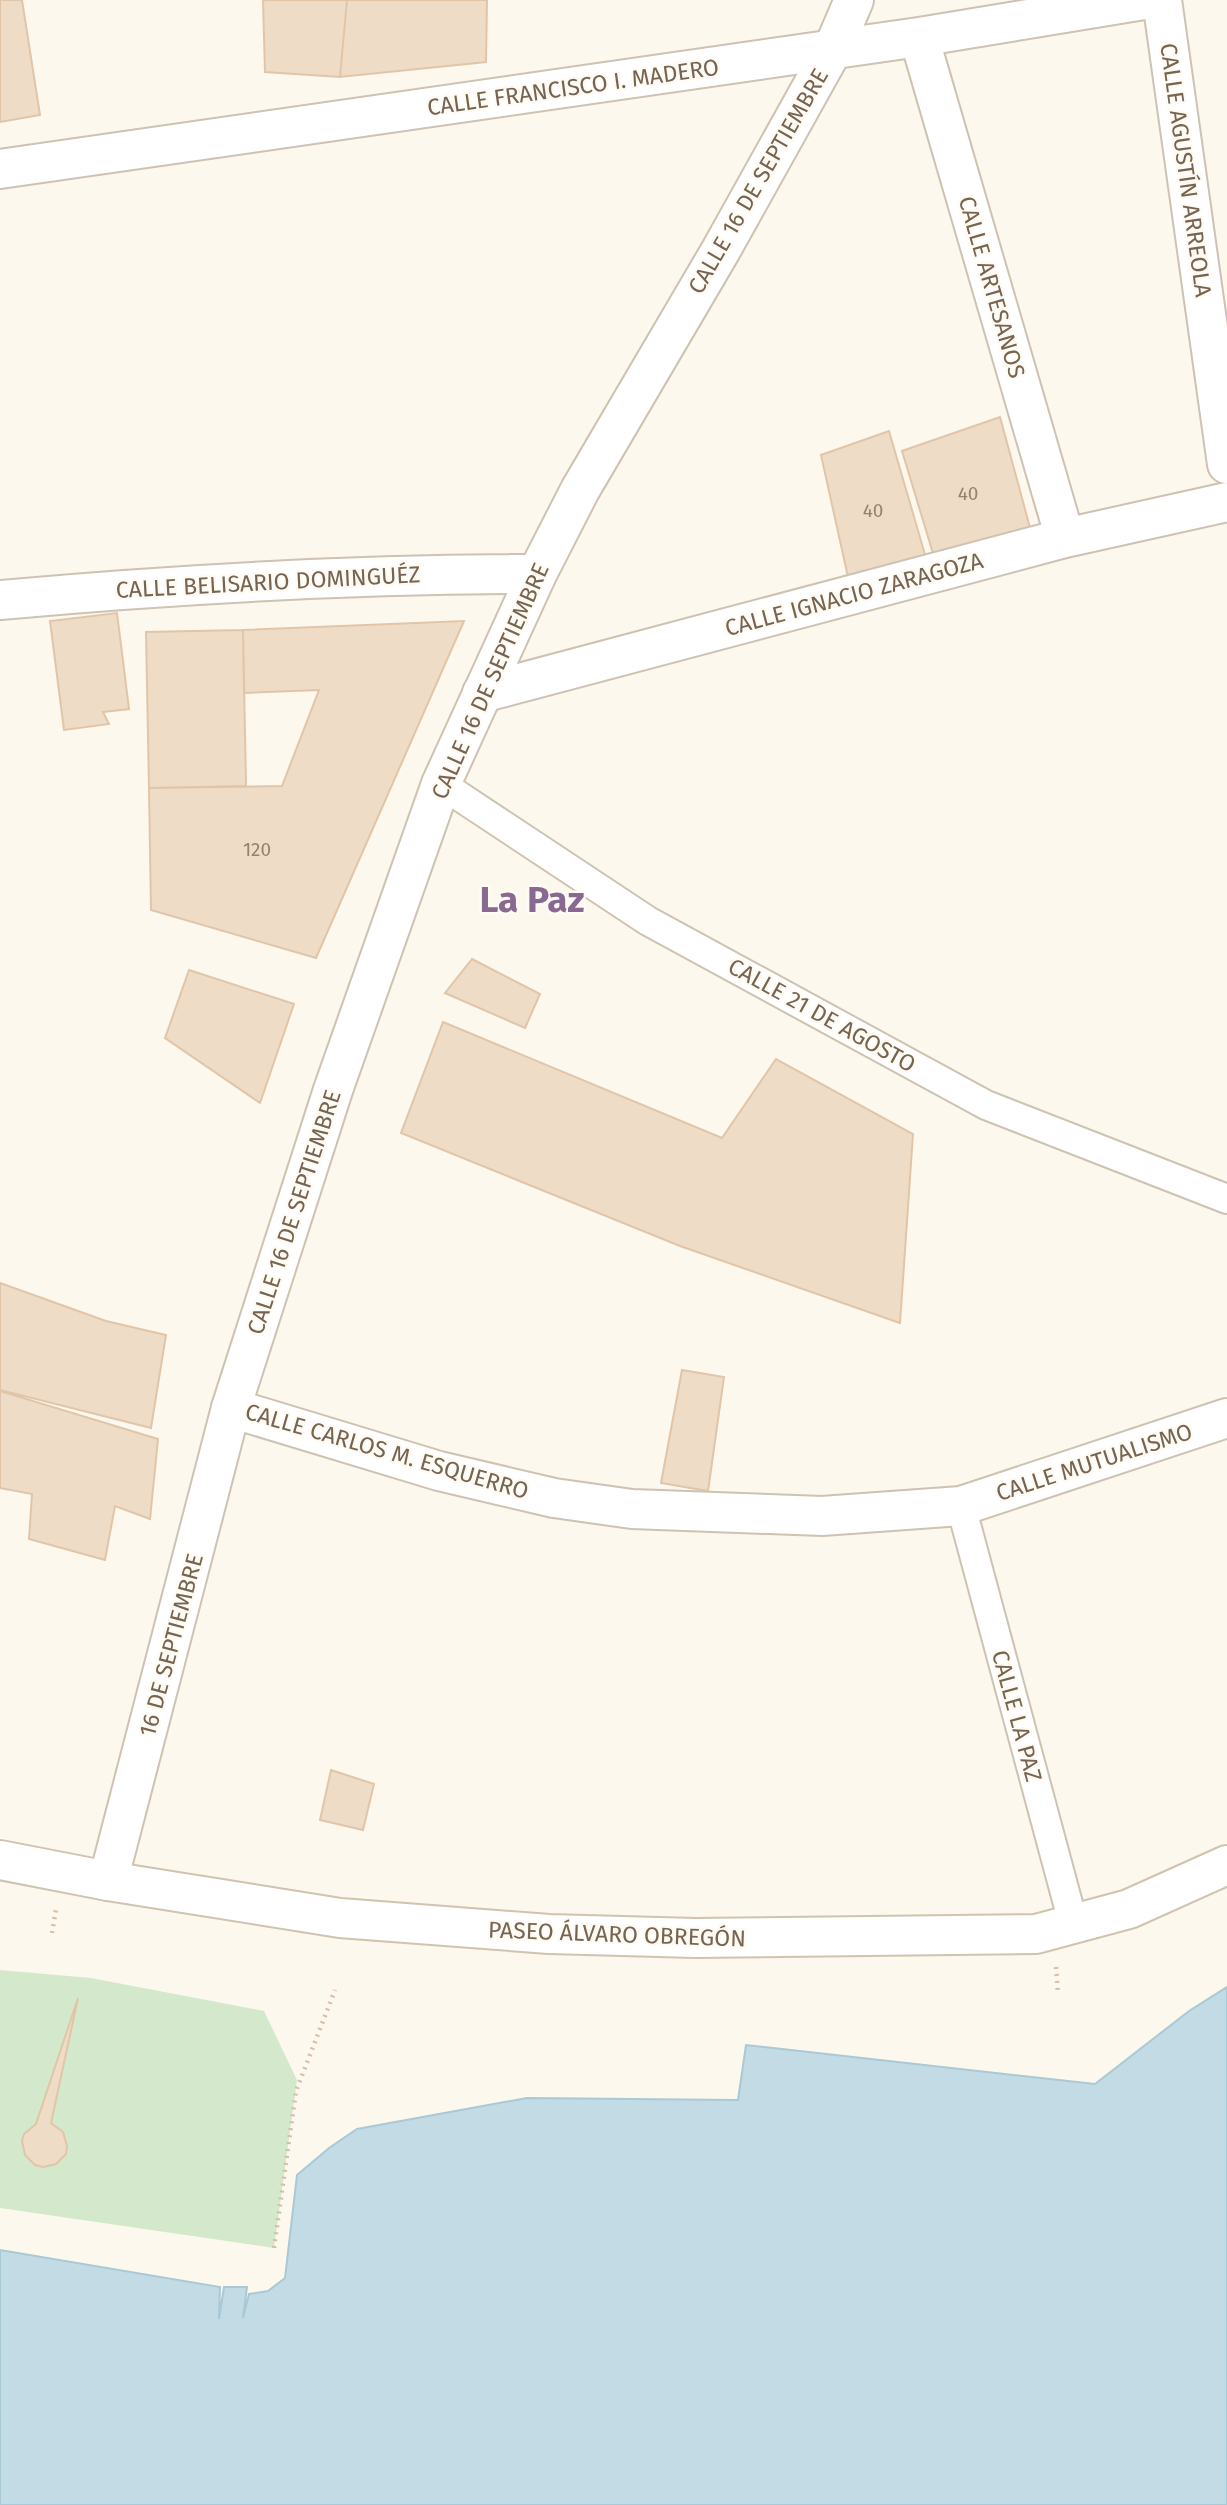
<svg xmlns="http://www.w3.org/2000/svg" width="1227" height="2505" font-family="'Fira Sans',sans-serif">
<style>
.green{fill:#d4e9cb}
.water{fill:#c2dbe5;stroke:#a9c9d6;stroke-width:2}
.building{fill:#efdcc6;stroke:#e1c5a8;stroke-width:2}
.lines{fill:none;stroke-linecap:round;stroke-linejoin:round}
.pedestrian-casing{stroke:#cec2b2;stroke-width:32}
.minor-casing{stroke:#cec2b2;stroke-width:42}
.tertiary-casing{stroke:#cec2b2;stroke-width:42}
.secondary-casing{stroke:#d0c3b0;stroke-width:42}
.path{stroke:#d5bfa9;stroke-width:4.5;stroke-dasharray:2 5;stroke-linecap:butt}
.pedestrian{stroke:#fff;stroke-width:28}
.minor{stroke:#fff;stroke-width:38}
.tertiary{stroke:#fff;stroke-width:38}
.secondary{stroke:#fff;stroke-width:38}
.labels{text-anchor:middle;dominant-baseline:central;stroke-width:5;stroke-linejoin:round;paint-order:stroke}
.number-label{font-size:19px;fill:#94816e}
.street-label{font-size:23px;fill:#766350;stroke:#fefbf4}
.town-label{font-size:37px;font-weight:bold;fill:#896991;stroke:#fefbf4}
</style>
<rect width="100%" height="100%" fill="#fcf8ed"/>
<path class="green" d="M0 1970 91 1978 264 2011 297 2080 274 2248 0 2208Z"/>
<path class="water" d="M1227 1987V2505H0V2250L220 2287 219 2319 224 2287H247L243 2318 249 2294 268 2291 285 2278 297 2175 329 2148 357 2129 527 2098 738 2100 746 2045 1095 2084 1189 2011Z"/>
<path class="building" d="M0 0H22L40 115 0 122Z
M263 0H347L340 77 265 72Z
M347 0H487L486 62 340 77Z
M1000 417 1032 535 935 560 902 451Z
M889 431 928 565 850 586 821 455Z
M117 613 129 709 103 712 109 724 64 730 50 621Z
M464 621 316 958 151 910 149 788 282 786 319 690 244 693 243 630Z
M243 630 246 786 149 788 146 632Z
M472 959 540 994 525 1028 445 993Z
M189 970 294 1004 260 1103 165 1038Z
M443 1022 722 1138 776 1059 913 1134 900 1323 680 1246 401 1133Z
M0 1283 106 1321 166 1335 151 1428 0 1390Z
M682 1370 724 1377 708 1491 661 1483Z
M0 1391 158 1439 150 1519 115 1506 105 1560 29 1539 32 1494 0 1488Z
M331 1770 374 1784 363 1830 320 1820Z
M78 1998 51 2123 63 2132 67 2146 66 2154 56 2164 43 2167 35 2165 25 2155 22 2141 24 2134 36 2124Z"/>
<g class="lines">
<defs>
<path id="pedestrian" d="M441 784 648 921 986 1105 1227 1199
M961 1506 1074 1926"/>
<path id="minor" d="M1162 0 1227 464
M919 37 1065 538
M0 169 919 37 1144 0
M0 600C179 584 357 574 537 574
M482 693 1065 538 1227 502
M231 1408 439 1471 554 1498 632 1509 822 1516 961 1506 1227 1418"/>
<path id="tertiary" d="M108 1881 231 1408 333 1090 441 784 537 574 580 490 721 250 833 49 854 0"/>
<path id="secondary" d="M0 1860 108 1881 340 1918 549 1934 695 1938 1036 1934 1129 1909 1227 1865"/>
</defs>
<use href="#pedestrian" class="pedestrian-casing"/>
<use href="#minor" class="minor-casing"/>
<use href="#tertiary" class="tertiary-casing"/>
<use href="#secondary" class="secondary-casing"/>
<path class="path" d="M52 1933 56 1909
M1056 1967 1058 1994
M274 2248 296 2091 335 1990"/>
<use href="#pedestrian" class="pedestrian"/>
<use href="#minor" class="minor"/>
<use href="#tertiary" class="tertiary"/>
<use href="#secondary" class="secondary"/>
</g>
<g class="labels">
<g class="number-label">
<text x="968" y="493">40</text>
<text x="873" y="510">40</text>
<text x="257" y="849">120</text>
</g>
<g class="street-label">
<text transform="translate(573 87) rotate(-8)">CALLE FRANCISCO I. MADERO</text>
<text transform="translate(1186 170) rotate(82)">CALLE AGUSTÍN ARREOLA</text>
<text transform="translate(758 181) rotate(-60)">CALLE 16 DE SEPTIEMBRE</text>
<text transform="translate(992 287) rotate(74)">CALLE ARTESANOS</text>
<text transform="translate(268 582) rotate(-3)">CALLE BELISARIO DOMINGUÉZ</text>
<text transform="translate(854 594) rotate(-15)">CALLE IGNACIO ZARAGOZA</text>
<text transform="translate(490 681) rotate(-66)">CALLE 16 DE SEPTIEMBRE</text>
<text transform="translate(822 1015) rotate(29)">CALLE 21 DE AGOSTO</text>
<text transform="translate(294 1212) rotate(-72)">CALLE 16 DE SEPTIEMBRE</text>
<text transform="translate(387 1451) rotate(16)">CALLE CARLOS M. ESQUERRO</text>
<text transform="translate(1094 1462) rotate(-18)">CALLE MUTUALISMO</text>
<text transform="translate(171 1645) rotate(-75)">16 DE SEPTIEMBRE</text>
<text transform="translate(1017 1716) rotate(75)">CALLE LA PAZ</text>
<text transform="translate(617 1934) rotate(2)">PASEO ÁLVARO OBREGÓN</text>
</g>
<g class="town-label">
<text x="532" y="899">La Paz</text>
</g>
</g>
</svg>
